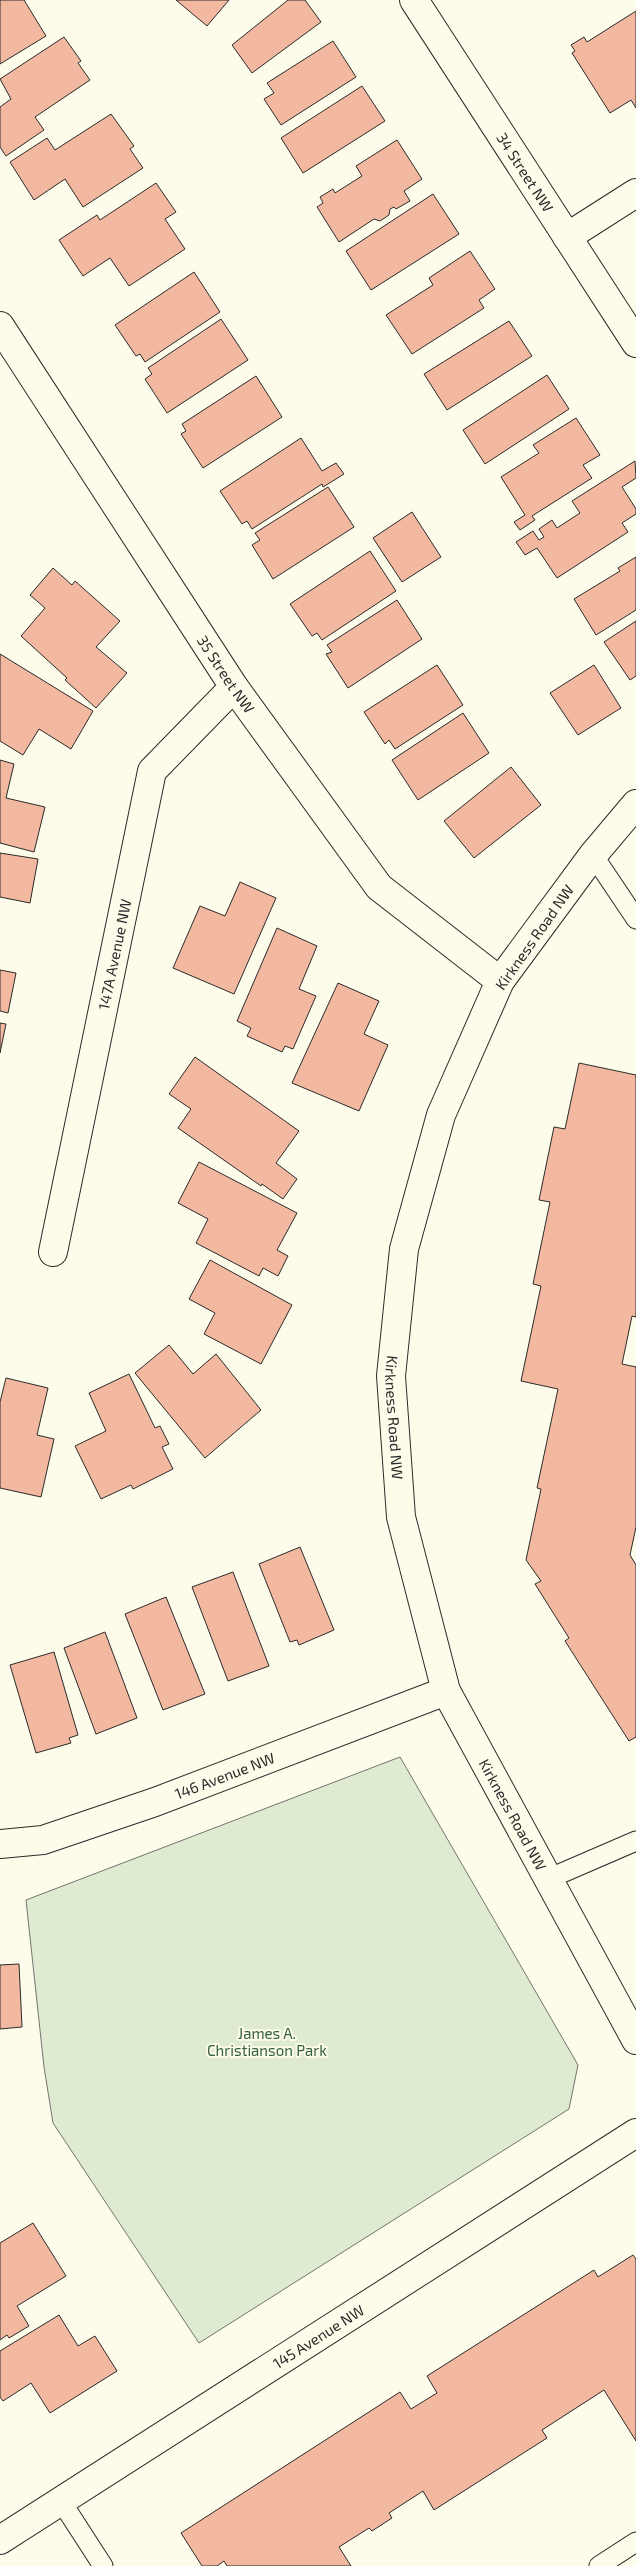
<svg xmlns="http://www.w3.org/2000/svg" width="636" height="2566" font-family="'Exo 2',sans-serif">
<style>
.green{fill:#deebd1;stroke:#74746e}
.building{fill:#f2b8a0;stroke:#2b2b2b}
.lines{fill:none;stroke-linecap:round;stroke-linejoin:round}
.lane-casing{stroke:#2b2b2b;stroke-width:21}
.street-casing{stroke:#2b2b2b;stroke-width:30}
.secondary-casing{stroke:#2b2b2b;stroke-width:30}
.lane{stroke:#fdfbea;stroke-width:19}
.street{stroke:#fdfbea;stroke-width:28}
.secondary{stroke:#fdfbea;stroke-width:28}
.labels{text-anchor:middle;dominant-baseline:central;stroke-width:4;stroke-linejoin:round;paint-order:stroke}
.street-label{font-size:15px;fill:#2b2b2b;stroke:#fdfbea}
.park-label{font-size:15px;fill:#34623c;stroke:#fdfbea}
</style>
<rect width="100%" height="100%" fill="#fdfbea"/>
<path class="green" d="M400 1757 578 2065 569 2109 199 2343 53 2123 44 2067 26 1900Z"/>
<path class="building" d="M0 0H24L46 36 0 64Z
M176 0H229L207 26Z
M288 0H305L321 22 252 73 232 45Z
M636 11V108L631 100 610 113 572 53 575 51 571 45 584 37 587 42Z
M64 37 81 61 78 63 90 80 35 117 44 130 6 156 0 147V107L11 99 0 79Z
M333 41 356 77 281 125 264 99 274 93 267 83Z
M362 86 385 121 303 173 281 138Z
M111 114 134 146 130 149 143 168 83 207 65 179 34 200 10 162 47 138 55 150Z
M397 140 422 179 404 191 410 201 396 209 394 207 390 209 389 215 380 221 374 219 339 242 317 207 323 203 320 197 333 189 335 193 362 176 356 166Z
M156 183 176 212 165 219 185 249 129 286 110 258 83 276 59 240 97 215 100 220Z
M433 194 459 234 371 290 346 251Z
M470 251 495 289 479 300 484 308 412 354 386 315 433 285 429 278Z
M194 272 220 312 145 362 140 354 136 356 115 325Z
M221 319 248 360 167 413 145 379 152 374 148 368Z
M509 321 532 356 447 410 424 374Z
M547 375 569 409 485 464 463 430Z
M256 376 282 417 203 468 181 434 186 431 182 424Z
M576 418 600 455 583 465 592 478 532 516 535 520 520 530 514 522 525 515 501 477 539 453 533 445Z
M301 438 322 471 336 463 344 474 323 487 322 484 252 529 247 521 242 524 220 491Z
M635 461 636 478 622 487 636 509V514L622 523 628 532 557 578 537 548 525 555 516 542 533 531 539 540 544 537 539 529 552 520 557 528 580 513 572 501Z
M328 487 354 527 273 579 252 545 260 540 255 533Z
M412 512 441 557 402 582 373 538Z
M370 551 396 591 322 640 317 633 312 636 290 604Z
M636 557V610L596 635 574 599 620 571 618 568Z
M53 568 72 585 75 581 120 621 96 647 127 673 96 708 65 680 67 678 21 636 45 608 30 595Z
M397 600 422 639 348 688 326 654 332 652 327 645Z
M636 621V676L630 680 604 642Z
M0 654 93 711 71 749 39 729 23 755 0 741Z
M437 665 463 705 395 749 389 740 385 744 364 712Z
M594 665 621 708 578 735 550 693Z
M463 713 489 753 418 800 392 760Z
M0 760 14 764 6 798 45 807 34 852 0 843Z
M511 767 541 805 474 858 444 821Z
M0 853 38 859 30 903 0 897Z
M240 882 276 898 234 994 173 968 200 906 225 916Z
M277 928 317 946 299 989 316 996 293 1049 285 1046 282 1052 247 1036 251 1028 237 1021Z
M0 970 16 973 8 1013 0 1011Z
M338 983 379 1001 364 1034 388 1045 359 1111 292 1083Z
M0 1023 6 1024 0 1053Z
M195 1057 299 1131 276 1163 297 1179 283 1199 262 1184 261 1186 178 1128 191 1109 169 1094Z
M579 1063 636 1075V1317L632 1316 622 1364 636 1367V1527L630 1555 636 1565V1737L629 1741 565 1641 569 1638 535 1584 541 1581 526 1560 541 1489 537 1488 558 1389 521 1381 541 1286 533 1284 550 1202 539 1200 554 1127 565 1129Z
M199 1162 297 1213 277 1250 288 1256 278 1276 263 1268 259 1276 196 1243 208 1219 178 1203Z
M210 1260 292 1305 261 1364 204 1334 215 1313 189 1299Z
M169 1345 193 1374 216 1354 261 1410 205 1458 135 1373Z
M129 1374 155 1428 160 1426 169 1444 162 1447 173 1469 133 1489 131 1485 101 1499 75 1446 106 1431 89 1393Z
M6 1378 48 1388 37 1435 54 1439 41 1497 0 1488V1402Z
M300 1547 334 1630 299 1645 297 1640 290 1642 259 1564Z
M233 1572 269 1666 228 1681 192 1587Z
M166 1597 205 1694 163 1710 125 1614Z
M105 1632 137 1718 96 1734 64 1648Z
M54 1652 78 1735 69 1738 71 1743 36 1753 10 1665Z
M19 1964 22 2027 0 2029V1965Z
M33 2223 66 2276 17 2306 29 2326 9 2338 7 2335 0 2340V2243Z
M633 2255 636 2259V2441L604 2390 542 2430 547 2438 434 2510 423 2491 389 2513 392 2518 372 2531 369 2528 339 2547 351 2566H227L224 2561 217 2566H202L181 2533 400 2392 411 2409 437 2393 427 2376 594 2270 598 2277Z
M59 2315 78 2346 95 2336 117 2371 50 2413 31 2383 3 2401 0 2397V2351Z"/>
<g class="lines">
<defs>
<path id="lane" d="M593 855 636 919
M548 1879 636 1841
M61 2501 103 2566
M599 2566 636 2542"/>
<g id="street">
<path id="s1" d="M414 0 636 343"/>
<path d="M567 237 636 193"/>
<path id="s2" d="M0 326 234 687 379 887 500 981"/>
<path id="s3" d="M53 1252 152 771 234 687"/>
<path id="s4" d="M0 1844 43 1840 155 1802 446 1691"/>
<path id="s5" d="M0 2540 636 2133"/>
</g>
<g id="secondary">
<path id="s6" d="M636 804 593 855 500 981 441 1115 404 1249 391 1376 401 1517 446 1691 636 2040"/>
</g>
</defs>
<use href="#lane" class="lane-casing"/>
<use href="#street" class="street-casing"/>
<use href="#secondary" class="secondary-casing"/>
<use href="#lane" class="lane"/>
<use href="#street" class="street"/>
<use href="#secondary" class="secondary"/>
</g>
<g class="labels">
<g class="street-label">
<text stroke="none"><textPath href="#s1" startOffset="205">34 Street NW</textPath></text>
<text stroke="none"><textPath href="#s2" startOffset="415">35 Street NW</textPath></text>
<text transform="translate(534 937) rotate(-55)">Kirkness Road NW</text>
<text stroke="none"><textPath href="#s3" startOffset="304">147A Avenue NW</textPath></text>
<text stroke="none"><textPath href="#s6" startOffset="678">Kirkness Road NW</textPath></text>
<text stroke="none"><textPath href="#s4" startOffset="236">146 Avenue NW</textPath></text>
<text stroke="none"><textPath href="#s6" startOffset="1098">Kirkness Road NW</textPath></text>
<text stroke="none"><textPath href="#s5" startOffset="378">145 Avenue NW</textPath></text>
</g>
<g class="park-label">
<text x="267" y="2033">James A.<tspan x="267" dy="17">Christianson Park</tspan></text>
</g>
</g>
</svg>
